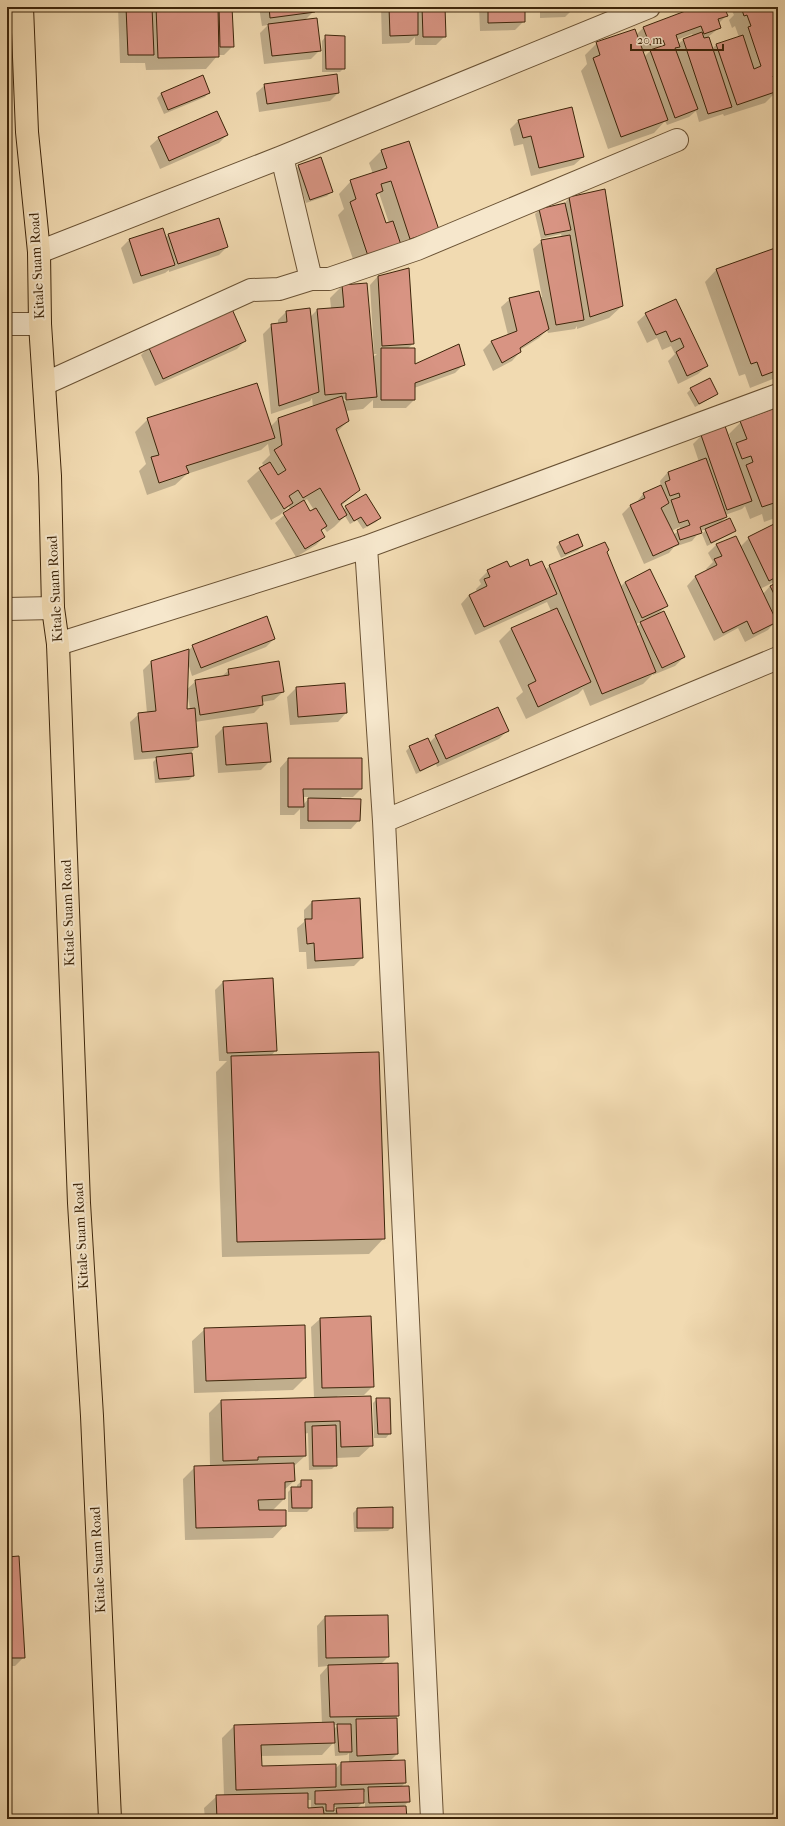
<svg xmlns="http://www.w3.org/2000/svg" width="785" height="1826" font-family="'IM FELL French Canon',serif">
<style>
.shadow{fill:#0003;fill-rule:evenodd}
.building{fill:#d89483;stroke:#3d250a}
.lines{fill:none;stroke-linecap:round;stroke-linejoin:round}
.minor-casing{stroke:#6a5234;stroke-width:24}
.trunk-casing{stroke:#3d250a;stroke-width:24}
.minor{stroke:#f6e7cc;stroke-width:22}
.trunk{stroke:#f1dab1;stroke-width:22}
.labels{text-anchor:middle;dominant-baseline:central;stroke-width:4;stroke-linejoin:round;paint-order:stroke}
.street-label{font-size:14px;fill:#3d250a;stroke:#f6e7cc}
</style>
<rect width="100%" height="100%" fill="#f1dab1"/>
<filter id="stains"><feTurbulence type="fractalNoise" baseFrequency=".005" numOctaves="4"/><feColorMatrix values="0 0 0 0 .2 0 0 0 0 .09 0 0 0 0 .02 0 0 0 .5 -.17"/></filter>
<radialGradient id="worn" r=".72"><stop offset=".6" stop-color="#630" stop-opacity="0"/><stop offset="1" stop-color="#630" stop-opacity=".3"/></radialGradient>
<path class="shadow" d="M118 7H231L233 46 224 55H218L206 69 146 70 145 63H120Z
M259 7H314V11L305 20 319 51 311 59 264 64 260 33 268 25 262 26Z
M381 7H444L445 36 436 45H415V37L409 43 382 44Z
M479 7H524V21L515 30 480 31Z
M540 7H574V8L565 17 540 18Z
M699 7H778V79L774 83 777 91 765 103 724 116 723 114 699 122 696 111 689 117 667 125 665 121 654 133 608 149 581 71 587 64 585 55 597 43 636 35 643 28ZM731 9 734 15 729 20 732 28 735 26 739 37 716 45 712 49 708 37 720 27 718 24 726 16 725 11ZM692 34 693 36 683 40 678 44 676 40ZM652 49 644 57 642 53Z
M326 36 344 68 340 72H322V41Z
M202 76 209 92 205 97 164 114 157 98 161 94Z
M265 85 338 93 330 101 259 112 256 93Z
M518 121 583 157 574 165 531 176 523 144 514 146 510 129Z
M227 135 219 143 160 169 150 146 159 138Z
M409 142 437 229 356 268 338 215 344 209 339 194 351 181 373 174 369 163 381 151ZM379 193 389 223 385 224 376 197Z
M299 166 331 192 327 196 306 203 295 170Z
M604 190 622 306 609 318 577 329V326L575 329 548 333 547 330 539 338 520 350V352L512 361 493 371 483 350 491 342 508 335 501 307 510 299 542 297 533 249 542 241 562 238 561 234 541 239 535 214 539 210 563 205 569 198Z
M162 229 165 238 168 235 227 247 219 255 169 272V270L165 273 133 284 121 248 129 240Z
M778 248V377L750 388 745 374 739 376 705 282 717 269Z
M378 276 413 344 407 349 414 365 464 364 455 373 414 388V400L406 408H373V400L363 409 345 411 348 421 336 433 359 490 341 506 343 510 346 507 380 518 376 522 363 529 357 520 350 524 345 516 334 527 327 532 324 528 321 531 324 537 316 545 296 557 275 523 290 510 289 506 280 515 271 520 247 481 264 466 262 463 270 455 268 444 261 450 187 474 175 485 147 495 139 471 146 464 135 432 148 419 270 427 278 419 313 407 312 398 310 401 271 414 263 334 272 325 278 324V320L286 312 310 317 317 310 331 308 330 298 342 286 372 358 377 354H374L370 285ZM364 397V399L341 401V399ZM307 499 314 510 310 512 303 502Z
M676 300 707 366 698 374 678 384 668 361 675 354 671 346 662 350 657 338 647 343 637 322 646 314Z
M245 341 237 349 155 386 141 355 149 347Z
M691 389 717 393 713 397 695 407 687 393Z
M778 408V517L764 522 762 514 750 519 745 506 742 509 725 515 726 517 719 524 735 530 731 534 707 546 702 534 707 529 700 531 692 541 674 547 669 553 644 564 622 514 630 506 635 504 643 494 661 486 660 481 668 472 699 462 693 444 701 436 724 428 732 449 733 447 729 434 741 422ZM680 527V530L673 535 671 531Z
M778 524V580L760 589 763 594 770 586 778 583V628L775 622 768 630 745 642 738 628 714 641 687 586 695 577 708 571 706 569 713 562 708 553 716 545 724 541 740 547 749 538Z
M560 543 582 546 578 550 561 558 556 547Z
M606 552 620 587 625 582 650 570 666 606 657 615 684 657 675 666 653 675V674L643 684 590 706 583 689 578 694 526 719 516 698 523 692 499 641 511 629 551 611 547 602 475 635 461 604 469 595 477 592 476 589 481 584 479 580 488 571 530 567 545 570 550 566ZM641 622 637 627 636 624Z
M274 639 266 647 192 676 188 663 186 690 196 681 221 677 229 670 283 692 274 700 262 702V705L254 713 195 722 197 746 189 755 193 776 189 780 155 783 153 762 157 758 134 760 130 722 139 714 147 713 143 670 151 662 189 650 193 646ZM187 692 190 709 186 710Z
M344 684 346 713 338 722 290 725 287 697 296 688Z
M223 728 270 761 261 770 218 773 215 736Z
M507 731 499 739 437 767 436 764 416 774 406 751 410 747 429 743 436 736Z
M288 759 361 789 353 797H341L359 820 351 829H300V809L294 815H280V768ZM303 797H310L303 805Z
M312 902 362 958 354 966 307 969 306 952H299L297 928 304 922V910Z
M223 982 276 1050 271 1056 384 1238 369 1254 222 1257 216 1072 227 1061H219L215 990Z
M370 1317 373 1386 364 1395 337 1396 372 1445 359 1457 336 1458V1465L332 1469 309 1470 308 1433 304 1434 305 1456 293 1467 294 1481 284 1490V1499L272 1511 285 1525 273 1538 185 1540 183 1479 195 1467 210 1466 209 1413 221 1401 314 1398 311 1327 320 1319Z
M205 1329 305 1378 293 1390 194 1393 192 1341Z
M377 1399 390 1433 386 1438H374L373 1403Z
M302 1481 311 1508 307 1512H288V1492L292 1488H297V1485Z
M357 1509 392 1527 388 1531 354 1532 353 1513Z
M7 1558 24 1657 15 1666H7Z
M325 1617 388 1657 380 1665 398 1715 396 1718 397 1754 389 1762 405 1783 401 1787 409 1801 403 1807 406 1819H205L204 1808 217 1796H224L222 1738 234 1726 322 1724 320 1675 328 1666 318 1667 317 1626ZM334 1725H338L334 1729ZM334 1742 335 1756 347 1755 349 1753V1763H341L335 1769 261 1767V1756L322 1755ZM363 1792H365V1808H357L363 1802ZM307 1800H311V1809H307ZM333 1807H338L334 1812Z"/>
<path class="building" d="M126 7H152L154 55H128Z
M156 7H218L219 57 158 58Z
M219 7H232L234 47H220Z
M269 7H315V12L270 18Z
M389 7H418V35L390 36Z
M422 7H445L446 37H423Z
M488 7H525V22L488 23Z
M548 7H575V9L549 10Z
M696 7H724L728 16 718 19 721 28 704 34 701 26 676 35 680 47 675 48 698 109 675 118 650 50 665 45 663 40 650 45 643 27Z
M741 7H777L778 11V74L773 76 778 91 737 105 716 44 743 35 754 69 761 66 748 27 751 26 747 15 744 16Z
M317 18 321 51 272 56 268 24Z
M635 29 668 120 621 137 593 58 600 55 596 42Z
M702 32 704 38 709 37 732 107 708 114 683 39Z
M325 35 345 36V69H326Z
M337 74 339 93 267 104 264 84Z
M203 75 210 93 168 110 161 93Z
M572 107 584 157 539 168 531 136 523 138 518 120Z
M217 111 228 135 169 161 158 137Z
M409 141 439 230 410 239 391 181 381 184 383 191 376 194 386 223 393 221 401 245 368 256 350 202 356 199 350 180 387 168 381 150Z
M321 157 333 192 310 200 298 165Z
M605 189 623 306 590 317 569 197Z
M565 203 571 230 545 235 539 209Z
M219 218 228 247 178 264 168 234Z
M163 228 175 265 141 276 129 239Z
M570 235 584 320 556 325 541 240Z
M778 247V370L762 376 757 362 751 364 716 269Z
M409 268 414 344 382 346 378 276Z
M367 283 377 397 346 400V393L325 395 317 309 344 307 342 285Z
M539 291 549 329 520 348 521 352 502 363 491 341 517 331 509 298Z
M676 299 708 366 687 376 676 352 684 347 680 338 671 342 666 331 656 335 645 313Z
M310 308 319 392 279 406 271 324 287 322 286 311Z
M232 309 246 341 163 379 148 346Z
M459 344 465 365 415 383V400H381V348H415V364Z
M710 378 718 394 699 404 690 388Z
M257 383 275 438 186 466 189 473 159 483 151 457 159 455 147 418Z
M342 396 349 421 336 429 360 490 341 504 347 515 339 520 320 488 303 498 298 490 289 496 293 503 284 509 259 468 270 462 278 475 286 470 274 450 282 445 278 418Z
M778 407V510H777L774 503 762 507 746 465 753 462 751 456 742 459 736 443 747 439 740 421Z
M725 426 752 501 727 510 701 435Z
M706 458 727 517 700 527 702 533 680 540 677 530 690 525 688 520 679 523 671 500 680 497 679 493 670 496 665 482 670 480 668 472Z
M661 485 669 503 661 508 679 544 653 556 630 505 645 498 643 493Z
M366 494 381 518 367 526 361 517 354 521 345 506Z
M304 500 310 511 316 508 327 526 321 530 325 537 305 549 283 513Z
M730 518 736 531 711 543 705 529Z
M778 522V576L769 581 748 537Z
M578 534 583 546 565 554 559 542Z
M736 536 777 622 753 634 747 621 723 633 695 576 717 565 714 559 722 556 716 544Z
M605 542 609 550 607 552 656 672 602 694 549 565Z
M528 559 530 566 542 561 557 594 484 627 469 595 487 586 484 579 490 577 487 570 507 561 510 567Z
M650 569 668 606 642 618 625 582Z
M778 582V602L770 586Z
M557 608 591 682 538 707 528 685 536 681 511 628Z
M664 611 685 657 662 668 640 622Z
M267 616 275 639 201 668 192 645Z
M189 649 187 709 195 708 198 747 142 752 138 713 156 711 151 661Z
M279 661 284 692 262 696 263 705 200 715 195 680 229 675 228 669Z
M345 683 347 713 298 717 296 687Z
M498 707 509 731 446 759 435 735Z
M267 723 271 762 226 765 223 727Z
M428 738 439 762 420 771 409 746Z
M192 753 194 776 159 779 156 757Z
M288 758H362V789H303L304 807H288Z
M308 798 361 799 360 821H308Z
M360 898 363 958 315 961 314 943 307 944 305 919H312V901Z
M273 978 277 1051 227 1053 223 981Z
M379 1052 385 1239 237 1242 231 1056Z
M371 1316 374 1387 322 1388 320 1318Z
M305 1325 306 1378 206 1381 204 1328Z
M371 1396 373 1446 341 1447 340 1421 305 1422 306 1456 258 1457V1460L223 1461 221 1400Z
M376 1398H390L391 1434H378Z
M336 1425 337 1466H313L312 1426Z
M294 1463 295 1481 285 1482V1499L258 1500 259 1510H286V1526L196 1528 194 1466Z
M301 1480H312V1508H292L291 1487H301Z
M393 1507V1528H357V1508Z
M19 1556 25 1658H7V1557Z
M388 1615 389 1657 326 1658 325 1616Z
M398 1663 399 1716 330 1717 328 1665Z
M397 1718 398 1754 357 1756 356 1719Z
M334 1722 335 1743 261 1745 262 1766 336 1764V1787L236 1790 234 1725Z
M337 1724H351L352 1752H339Z
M405 1760 406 1783 341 1785V1762Z
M409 1786 410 1802 369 1803 368 1787Z
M364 1789V1803L334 1804V1811H326V1804H315V1791Z
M308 1793V1808L323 1807 324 1814H337L336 1808 406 1806 407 1819H217L216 1795Z"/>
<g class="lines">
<defs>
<path id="minor" d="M282 157 311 279
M39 252 282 157 649 7
M7 324H40
M44 384 251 290 279 289 311 279H329L417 249 677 140
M366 547 384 821 432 1819
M7 609 53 608
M58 644 366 547 778 395
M384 821 778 658"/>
<path id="trunk" d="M22 7 27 132 39 252 40 324 50 476 53 608 58 644 79 1203 92 1416 110 1819"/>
</defs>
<use href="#minor" class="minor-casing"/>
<use href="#trunk" class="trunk-casing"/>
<use href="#minor" class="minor"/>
<use href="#trunk" class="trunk"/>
</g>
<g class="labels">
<g class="street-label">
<text transform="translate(37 266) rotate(-93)">Kitale Suam Road</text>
<text transform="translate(55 589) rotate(-93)">Kitale Suam Road</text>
<text transform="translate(68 913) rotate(-92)">Kitale Suam Road</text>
<text transform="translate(81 1236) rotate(-93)">Kitale Suam Road</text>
<text transform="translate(98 1560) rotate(-93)">Kitale Suam Road</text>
</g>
</g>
<rect width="785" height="1826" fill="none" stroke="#f1dab1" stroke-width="24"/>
<rect x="8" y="8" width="769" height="1810" fill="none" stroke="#3d250a" stroke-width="2"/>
<rect x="12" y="12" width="761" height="1802" fill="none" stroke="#3d250a"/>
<path d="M631 44v6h92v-6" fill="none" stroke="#3d250a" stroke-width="2"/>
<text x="637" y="44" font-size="12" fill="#3d250a" stroke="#f6e7cc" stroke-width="3" paint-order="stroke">20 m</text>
<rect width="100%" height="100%" filter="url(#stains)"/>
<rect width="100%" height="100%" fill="url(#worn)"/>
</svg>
